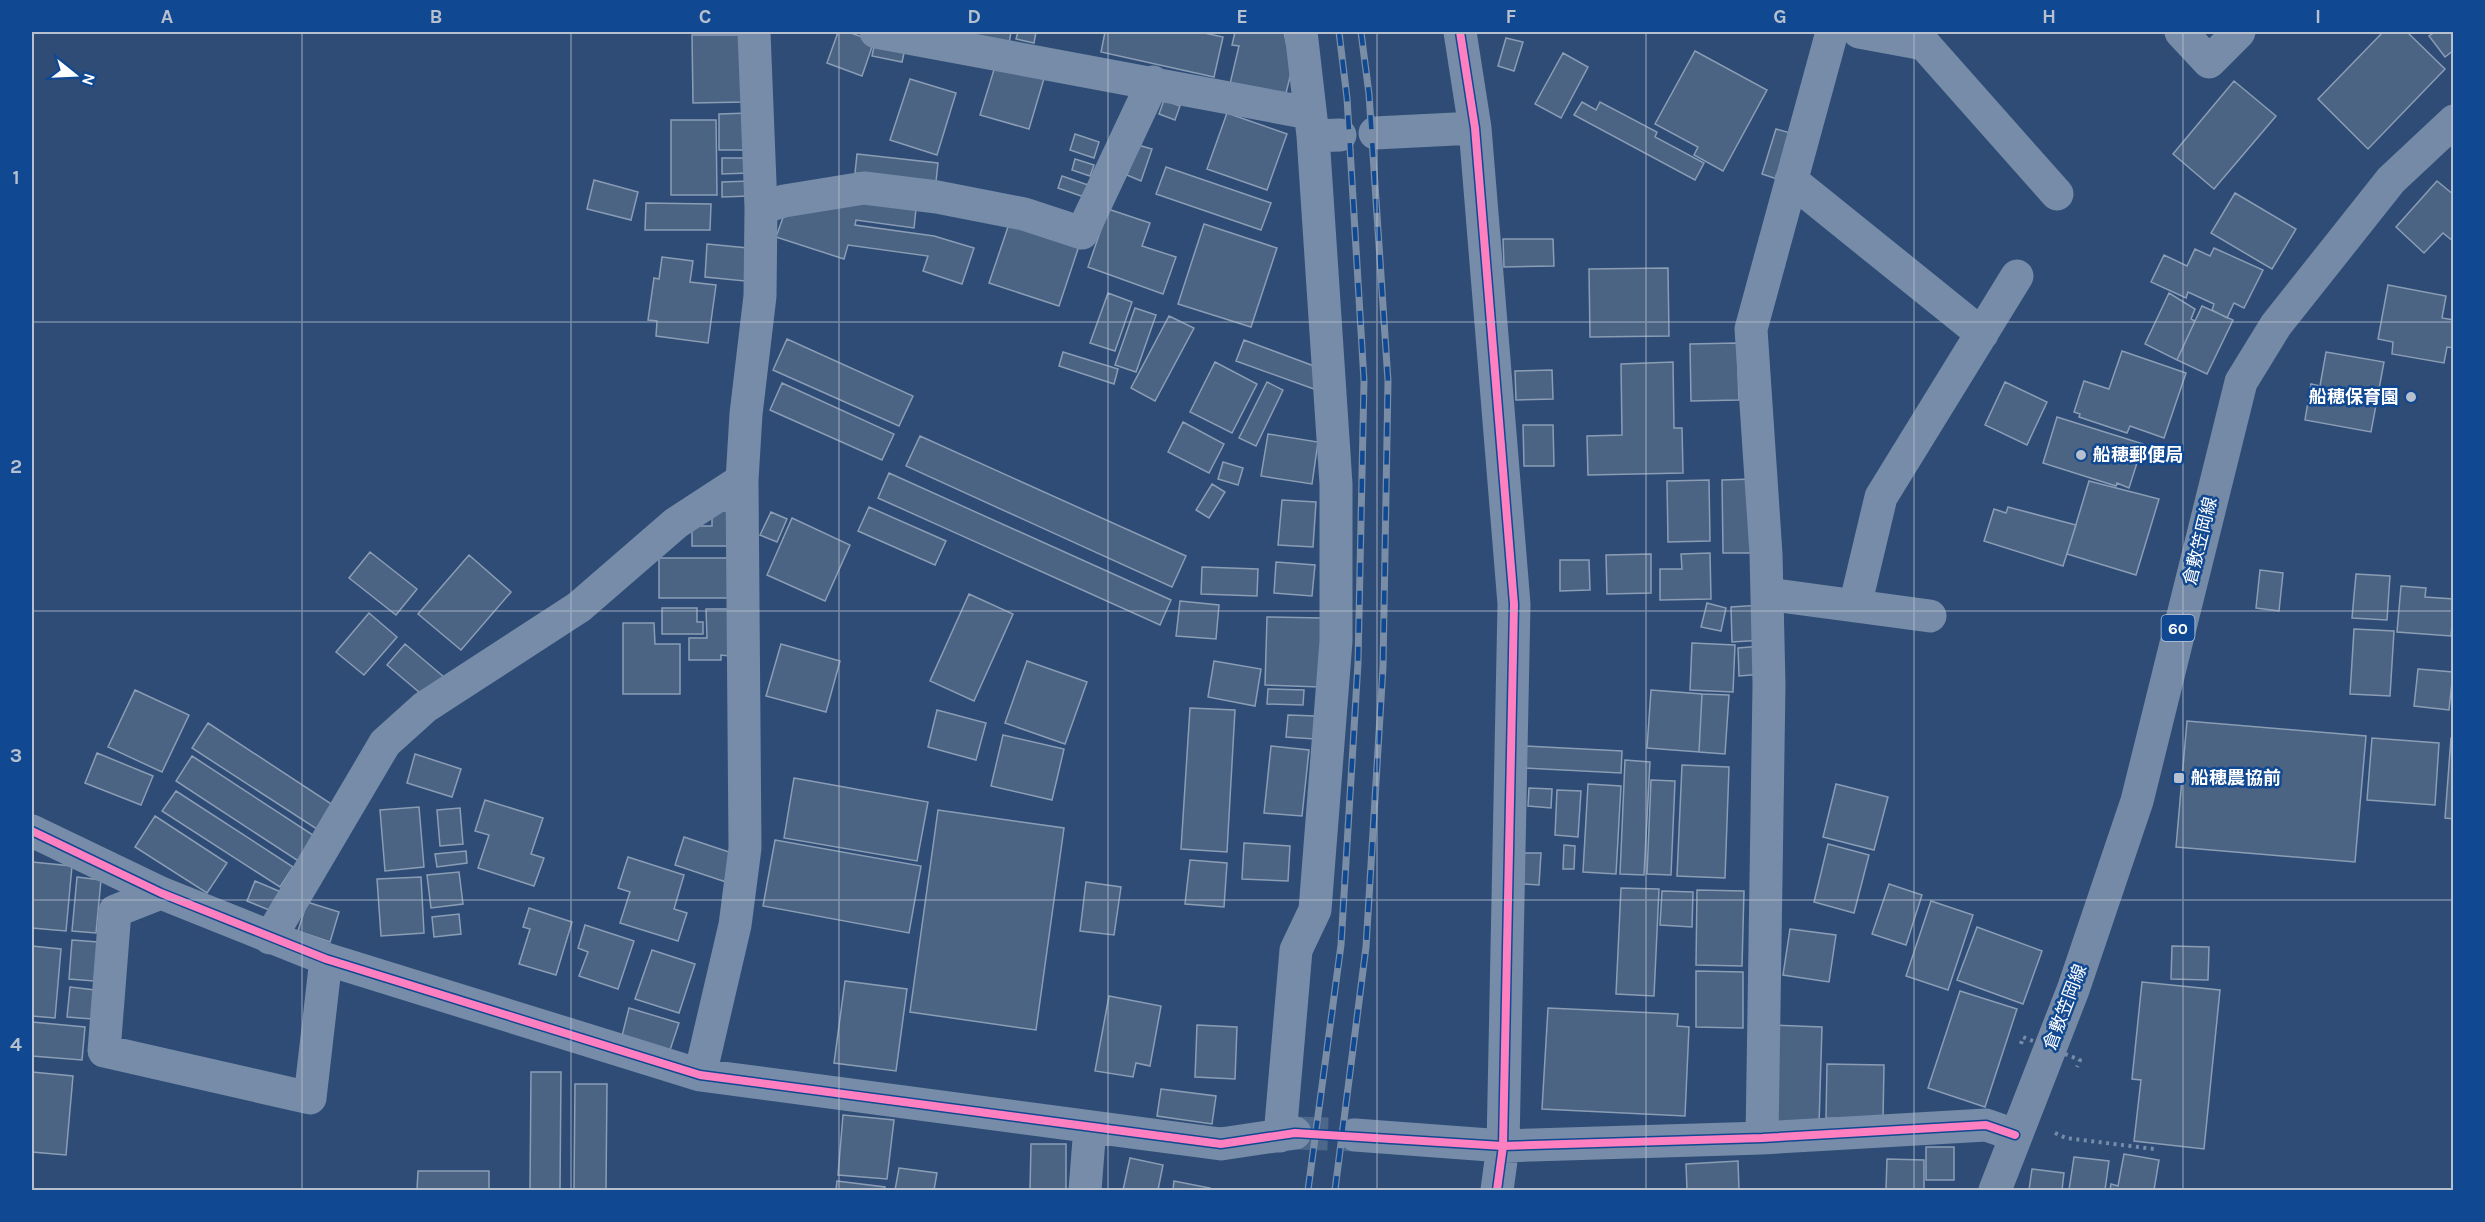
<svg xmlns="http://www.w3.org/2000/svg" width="2485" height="1222" font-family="Karla,'Noto Sans JP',sans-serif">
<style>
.building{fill:#4b6484;stroke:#8b9db5;stroke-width:1.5}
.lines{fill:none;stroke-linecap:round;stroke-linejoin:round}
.minor-tunnel{stroke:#4d678a;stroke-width:33;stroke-dasharray:33 16;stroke-linecap:butt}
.path{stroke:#768ca8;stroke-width:4;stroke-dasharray:3 4.5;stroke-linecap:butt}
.minor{stroke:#768ca8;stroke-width:33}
.major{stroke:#758aa6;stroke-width:33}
.rail-casing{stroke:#798da7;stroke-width:7}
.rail{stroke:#114892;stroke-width:4.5;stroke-dasharray:14;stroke-linecap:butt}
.path-bridge{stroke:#768ca8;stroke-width:4;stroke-dasharray:3 4.5;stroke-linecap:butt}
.cycleway-casing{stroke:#114892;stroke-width:11}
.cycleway{stroke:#ff80c0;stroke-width:8}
.grid{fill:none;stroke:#b6c0cf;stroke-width:1.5;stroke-opacity:0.55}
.poi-dot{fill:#b6c0cf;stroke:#114892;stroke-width:2}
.labels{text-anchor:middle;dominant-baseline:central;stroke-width:5;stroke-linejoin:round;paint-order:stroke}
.shield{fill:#114892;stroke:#b8c8de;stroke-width:1.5}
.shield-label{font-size:16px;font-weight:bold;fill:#fff}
.poi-label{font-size:18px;font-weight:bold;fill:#fff;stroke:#114892;text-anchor:start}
.street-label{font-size:18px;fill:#fff;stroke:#114892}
.neatline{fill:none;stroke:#b6c0cf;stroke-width:2}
.grid-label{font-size:20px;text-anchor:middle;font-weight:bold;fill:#b6c0cf}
</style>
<rect width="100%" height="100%" fill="#2e4c75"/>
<path class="building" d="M838 32H848L874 41 862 76 827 63Z
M931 32H1011L1008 49Z
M1018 32H1036L1034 43 1016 39Z
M1105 32H1200L1223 37 1214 77 1101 52Z
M1235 32H1284L1292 69 1285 97 1230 84 1239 46 1232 45Z
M2383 32H2407L2445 69 2368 149 2318 99Z
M2435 32H2454V50L2445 57 2429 36Z
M692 35H745V102L693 103Z
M876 37 906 44 902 62 872 56Z
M1506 38 1523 42 1514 71 1498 66Z
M1695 51 1767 90 1723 171 1694 155 1698 147 1655 124Z
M1563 53 1588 67 1561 118 1535 104Z
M997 60 1045 75 1029 129 980 115Z
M910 79 956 93 937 155 890 140Z
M2234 81 2276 116 2214 189 2173 154Z
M1164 100 1180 106 1175 120 1159 114Z
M1582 102 1596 110 1600 102 1657 132 1655 137 1704 163 1695 180 1574 115Z
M749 113 750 150H719V114Z
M1227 113 1287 134 1267 190 1207 169Z
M671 120H716L717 195H671Z
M1776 129 1794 134 1780 180 1762 174Z
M1075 134 1099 142 1094 158 1070 150Z
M1138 145 1152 149 1141 181 1127 175Z
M857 154 938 163 936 182 855 173Z
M722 158H748V173L722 174Z
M1075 159 1094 165 1090 176 1072 170Z
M1166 167 1271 203 1261 230 1156 194Z
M1062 176 1091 186 1087 198 1058 188Z
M594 180 638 192 631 220 587 209Z
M750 181V196L722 197V182Z
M2437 181 2454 195V242L2443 233 2424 253 2396 227Z
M2235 193 2296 229 2272 269 2211 233Z
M862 201 916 209 914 228 856 220 855 225 934 236 974 248 962 284 923 271 928 256 848 245 844 259 776 237 785 212Z
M646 203 711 204 710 230H645Z
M1108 209 1150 223 1142 246 1176 257 1163 294 1088 267Z
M1009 224 1079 246 1059 306 989 283Z
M1204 224 1277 248 1251 327 1178 304Z
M1503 239H1553L1554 266 1504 267Z
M707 244 748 248 745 281 705 277Z
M2214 248 2263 270 2244 308 2234 303 2227 318 2212 310 2214 304 2188 292 2186 298 2151 282 2164 255 2187 266 2195 249 2210 256Z
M662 257 693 261 690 282 716 285 708 343 656 336 657 321 648 320 654 278 659 279Z
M1668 268 1669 336 1590 337 1589 269Z
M2388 285 2446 296 2442 318 2454 320V348L2447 347 2444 363 2392 354 2393 342 2378 339Z
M1108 293 1132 302 1115 351 1090 343Z
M2169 293 2195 309 2191 319 2195 321 2177 360 2145 344Z
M2202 306 2233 320 2207 374 2177 360Z
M1135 308 1156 315 1136 372 1115 365Z
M1169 316 1194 328 1155 401 1131 388Z
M787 339 913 396 899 426 773 370Z
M1244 340 1322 369 1314 389 1236 361Z
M1737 343 1739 400 1691 401 1690 344Z
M2122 351 2186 373 2164 438 2130 426 2127 433 2079 417 2080 414 2074 412 2084 381 2109 389Z
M1063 352 1118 369 1114 384 1059 366Z
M2326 352 2384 362 2371 432 2305 420 2311 384 2320 386Z
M1215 362 1257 384 1232 433 1190 412Z
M1673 362 1674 428H1682L1683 473 1588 475 1587 436 1622 435 1621 364Z
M1552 370 1553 399 1516 400 1515 371Z
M1267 382 1283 390 1256 446 1239 438Z
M2005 382 2047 402 2027 445 1985 425Z
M782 383 894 434 882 460 770 410Z
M2057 417 2143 444 2129 488 2117 483 2116 486 2043 463Z
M1183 422 1224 444 1209 473 1168 452Z
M1523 425H1553L1554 466H1524Z
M1268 434 1318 442 1312 484 1261 476Z
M920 436 1186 556 1172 587 906 466Z
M1223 462 1243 468 1238 485 1218 479Z
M889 473 1171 600 1160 625 878 498Z
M1753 479 1754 553H1723L1722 480Z
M1709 480 1710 541 1668 542 1667 481Z
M2089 481 2159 499 2136 575 2067 554Z
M1212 484 1225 492 1209 518 1196 510Z
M1282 500 1316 502 1313 547 1278 545Z
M869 507 946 541 935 565 858 531Z
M2008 507 2076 525 2063 566 1984 541 1994 509 2006 513Z
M712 511H730V546H692V526H712Z
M771 512 787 519 777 542 760 535Z
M792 518 850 545 825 601 767 575Z
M370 552 417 589 396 615 349 578Z
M1710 553 1711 599 1660 600V569H1682L1681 554Z
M1651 554V593L1607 594 1606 555Z
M469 555 511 592 461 650 418 614Z
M659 558H728V598H659Z
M1560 560H1589L1590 590 1560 591Z
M1276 562 1315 565 1312 596 1274 593Z
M1202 567 1258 569 1257 596 1201 594Z
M2260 570 2283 573 2279 611 2256 608Z
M2356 574 2390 576 2387 620 2352 618Z
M2401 586 2426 588 2425 597 2454 599 2451 636 2397 632Z
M969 594 1013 614 974 701 930 681Z
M1180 601 1219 605 1216 639 1176 636Z
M1707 603 1726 608 1721 631 1701 627Z
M1762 605 1764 640 1732 642 1731 607Z
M662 608H697V622H703V634H662Z
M706 609H729V656L721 655V660H689V638H707Z
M369 613 397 637 364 675 336 652Z
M1267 617 1323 618 1320 687 1265 685Z
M623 623H654L655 644H680V694H623Z
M2354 629 2394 631 2390 696 2350 694Z
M1692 643 1735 645 1733 692 1690 690Z
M405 644 444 677 426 698 387 665Z
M781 644 840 661 826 712 766 696Z
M1762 646 1763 674 1739 676 1738 648Z
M1027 661 1087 682 1065 744 1005 723Z
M1214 661 1261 669 1255 706 1208 697Z
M2418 669 2453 672 2449 710 2414 706Z
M1268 689 1304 690 1303 705 1267 704Z
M135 690 189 715 162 772 108 747Z
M1651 690 1702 694 1699 752 1647 748Z
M1702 694 1729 695 1725 754 1699 752Z
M1190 708 1235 710 1227 852 1181 849Z
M937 710 986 723 976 760 928 747Z
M1288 715 1316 716 1315 739 1286 737Z
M2187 721 2366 736 2355 862 2176 847Z
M208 723 342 811 326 835 192 748Z
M1003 735 1064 749 1052 800 991 786Z
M2372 738 2439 743 2435 805 2367 800Z
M2451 738H2454V819L2445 818Z
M1271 746 1309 750 1302 816 1264 813Z
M1525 746 1622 751 1621 773 1524 768Z
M97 753 153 776 141 805 85 783Z
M415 754 461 769 452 797 407 783Z
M192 756 322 841 306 866 176 781Z
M1625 760 1650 762 1644 875 1620 874Z
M1682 765 1729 767 1725 878 1677 876Z
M794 778 928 802 917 861 784 838Z
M1651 780 1675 781 1671 875 1647 874Z
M1588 784 1621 786 1616 874 1583 872Z
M1836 784 1888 797 1874 850 1823 837Z
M1529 788 1552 789 1551 808 1528 806Z
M1557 790 1581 791 1578 837 1555 835Z
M176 791 293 867 280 887 162 811Z
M485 800 543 818 531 854 544 858 534 886 478 868 489 835 475 831Z
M419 807 424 867 385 871 380 810Z
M460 808 463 844 440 846 437 810Z
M938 810 1064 828 1036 1030 910 1012Z
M155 816 227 863 207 893 135 847Z
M684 837 735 854 726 882 675 865Z
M775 840 921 866 909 933 763 906Z
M1244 843 1290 846 1288 881 1242 879Z
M1828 844 1869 855 1854 913 1814 902Z
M1564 845 1575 846 1574 869H1563Z
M466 851 467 863 437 867 435 854Z
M1524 853H1541L1539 885 1522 884Z
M628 857 684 875 674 909 687 913 678 941 620 923 630 892 618 888Z
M1190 860 1227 863 1224 907 1185 904Z
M32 862 72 866 66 931 32 928Z
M459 872 463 904 431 908 427 875Z
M77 877 101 880 96 933 72 931Z
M421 877 424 933 381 936 377 879Z
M255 881 281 892 274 912 247 901Z
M1086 882 1121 887 1114 935 1080 931Z
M1889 884 1922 895 1906 945 1872 934Z
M1621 888 1659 889 1654 996 1616 994Z
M1697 890 1744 891 1742 966 1696 965Z
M1662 891 1693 892 1692 927 1660 925Z
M1931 901 1973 915 1948 990 1906 976Z
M307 902 339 912 330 942 298 931Z
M529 908 572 922 556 975 519 964 530 929 523 927Z
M459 914 461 934 434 937 432 917Z
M585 925 634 941 618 989 579 976 588 952 578 948Z
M1977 927 2042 951 2023 1004 1957 980Z
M1790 929 1836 935 1829 982 1783 975Z
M72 940 98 942 94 981 69 979Z
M32 946 61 949 55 1018 32 1016Z
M2172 946 2209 947 2208 980 2171 979Z
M652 950 695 964 679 1013 635 999Z
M1696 971 1743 972V1028L1696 1027Z
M845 981 907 989 896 1071 834 1063Z
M2142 982 2220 990 2204 1149 2134 1141 2141 1080 2132 1079Z
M70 987 95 990 92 1019 67 1017Z
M1960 991 2017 1009 1985 1107 1928 1088Z
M1109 996 1161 1006 1150 1066 1136 1063 1133 1077 1095 1071Z
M629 1008 679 1023 670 1050 622 1036Z
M1548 1008 1678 1014 1677 1026 1689 1027 1685 1116 1542 1109Z
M32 1022 85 1027 82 1060 32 1056Z
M1197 1025 1237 1027 1235 1079 1195 1077Z
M1775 1025 1822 1027 1819 1125 1772 1124Z
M1827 1064 1884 1065 1883 1120 1826 1118Z
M32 1072 73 1076 66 1155 32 1152Z
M531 1072H561L560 1190H530Z
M575 1084H607L606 1190H574Z
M1161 1089 1216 1096 1212 1124 1157 1116Z
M843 1115 894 1120 887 1179 838 1175Z
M1031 1144H1066V1190H1030Z
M1926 1147H1954V1180H1926Z
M2124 1154 2159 1160 2154 1190H2110L2111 1184 2118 1186Z
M2074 1157 2109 1161 2105 1190H2069Z
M1130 1158 1163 1165 1158 1190H1123Z
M1887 1159 1924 1160V1190H1886Z
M1738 1161 1739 1190H1687L1686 1164Z
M899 1168 937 1173 934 1190H895Z
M2032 1169 2064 1173 2062 1190H2029Z
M418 1171H489V1190H417Z
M837 1181 885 1187V1190H836Z
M1174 1181 1210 1188V1190H1173Z"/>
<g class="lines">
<path class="minor-tunnel" d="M1295 1133 1355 1135"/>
<path class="path" d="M2055 1133 2066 1138 2154 1149"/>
<path class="minor" d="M876 32 1309 113
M1301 32 1313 136 1340 135
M1460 32 1475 128 1514 604 1503 1146 1497 1190
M1859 32 1924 44 2057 194
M2181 32 2209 62 2239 32
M1375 133 1475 128
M1791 180 1982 334
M761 208 784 201 864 188 937 197 1024 214 1082 233 1153 82
M1767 594 1930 616
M1855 606 1881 497 2017 276
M32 831 161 893 326 959 700 1075 1221 1144 1295 1133
M161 893 115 911 104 1051 310 1098 326 959
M270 938 385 743 425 707 579 607 676 523 742 480
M700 1075 735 925 745 848 742 480 746 414 760 296 761 208 754 32
M1355 1135 1503 1146 1762 1138 1986 1125 2015 1135
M1280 1136 1296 950 1315 910 1336 641V484L1313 136
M1762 1138 1769 685 1766 554 1751 329 1832 32
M1085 1190 1090 1127"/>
<path class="major" d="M1995 1190 2073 990 2137 801 2241 382 2276 325 2391 180 2454 121"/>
<defs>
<path id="rail" d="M1308 1190 1341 945 1358 663 1364 381 1347 98 1339 32
M1335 1190 1366 947 1383 667 1388 381 1369 94 1361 32"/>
</defs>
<use href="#rail" class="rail-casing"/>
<use href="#rail" class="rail"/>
<path class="path-bridge" d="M2021 1044 2023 1037 2080 1060 2077 1067"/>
<defs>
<path id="cycleway" d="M1460 32 1475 128 1514 604 1503 1146 1497 1190
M32 831 161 893 326 959 700 1075 1221 1144 1295 1133 1503 1146 1762 1138 1986 1125 2015 1135"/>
</defs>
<use href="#cycleway" class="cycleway-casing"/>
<use href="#cycleway" class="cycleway"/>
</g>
<path class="grid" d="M302 32V1190M571 32V1190M839 32V1190M1108 32V1190M1377 32V1190M1646 32V1190M1914 32V1190M2183 32V1190M32 322H2454M32 611H2454M32 900H2454"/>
<g class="poi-dot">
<circle cx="2411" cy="397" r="6"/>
<circle cx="2081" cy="455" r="6"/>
<rect x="2173" y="772" width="12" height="12" rx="3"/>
</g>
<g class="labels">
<rect class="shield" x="2161.5" y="615" width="33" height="26" rx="4.5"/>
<g class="shield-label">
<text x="2178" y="628">60</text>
</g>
<g class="poi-label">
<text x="2399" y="397" text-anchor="end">船穂保育園</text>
<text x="2093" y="455">船穂郵便局</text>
<text x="2191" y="778">船穂農協前</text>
</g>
<g class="street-label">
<text transform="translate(2200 541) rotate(-76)">倉敷笠岡線</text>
<text transform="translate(2065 1007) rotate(-69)">倉敷笠岡線</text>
</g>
</g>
<rect width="2485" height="1222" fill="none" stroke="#114892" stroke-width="66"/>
<g transform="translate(75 75) rotate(108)" stroke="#114892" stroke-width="4.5" paint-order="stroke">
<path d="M0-4.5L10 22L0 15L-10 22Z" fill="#ffffff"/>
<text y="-9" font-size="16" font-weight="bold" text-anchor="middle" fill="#ffffff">N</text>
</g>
<rect x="33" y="33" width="2419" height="1156" class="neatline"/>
<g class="grid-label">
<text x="167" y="23">A</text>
<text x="436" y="23">B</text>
<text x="705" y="23">C</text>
<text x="974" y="23">D</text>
<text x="1242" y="23">E</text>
<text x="1511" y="23">F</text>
<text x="1780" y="23">G</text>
<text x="2049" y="23">H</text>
<text x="2318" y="23">I</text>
<text x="16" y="184">1</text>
<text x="16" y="473">2</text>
<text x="16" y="762">3</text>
<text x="16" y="1051">4</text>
</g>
</svg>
